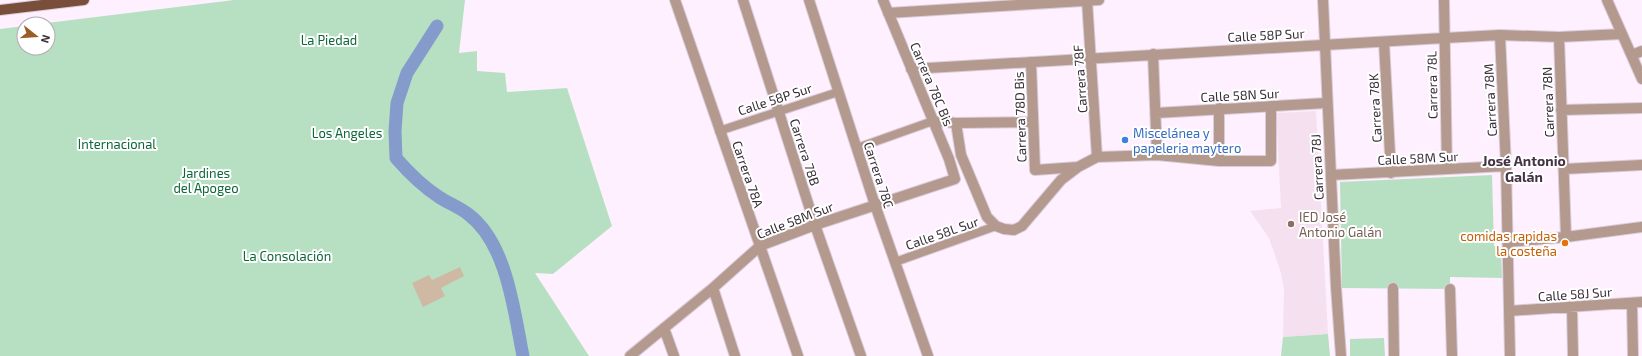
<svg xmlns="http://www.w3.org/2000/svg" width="1642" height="356" font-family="'Exo 2',sans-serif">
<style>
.education{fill:#f5e0f0}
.green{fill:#b7e0c3}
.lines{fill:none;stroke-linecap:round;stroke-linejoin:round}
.canal{stroke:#849bcb;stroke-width:13}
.building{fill:#cfb8a4}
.pedestrian-casing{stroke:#dacdda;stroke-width:10}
.minor-casing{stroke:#dacdda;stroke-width:12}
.primary-casing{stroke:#dacdda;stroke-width:12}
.pedestrian{stroke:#b3998e;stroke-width:8}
.minor{stroke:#b3998e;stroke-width:10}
.primary{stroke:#794e3b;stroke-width:10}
.shop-dot{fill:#3f7fe0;stroke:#fff;stroke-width:1.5}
.education-dot{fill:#8d6e63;stroke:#fff;stroke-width:1.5}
.food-dot{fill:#e8710a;stroke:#fff;stroke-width:1.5}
.labels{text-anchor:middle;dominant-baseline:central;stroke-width:4;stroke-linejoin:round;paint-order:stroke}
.street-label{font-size:13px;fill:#362d36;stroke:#fff}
.park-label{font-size:13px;fill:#0d6639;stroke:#fff}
.shop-label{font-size:13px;fill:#366cbe;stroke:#fff;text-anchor:start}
.education-label{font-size:13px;fill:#785e54;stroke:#fff;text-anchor:start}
.food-label{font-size:13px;fill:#c56008;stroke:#fff;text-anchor:end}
.neighbourhood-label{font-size:14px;font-weight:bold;fill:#434;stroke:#fff}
</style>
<rect width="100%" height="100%" fill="#fef0fe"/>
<path class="education" d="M1316 111 1328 334 1283 337 1284 289 1281 273 1269 238 1250 211 1281 208 1276 113Z"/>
<path class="green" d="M234 0H465L459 53 477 51V71L505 73 507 92 567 88 612 226 553 274 535 273 589 356H0V29L24 26V48H48V24H39Z
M1492 175 1494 246 1501 247 1502 278 1450 277V289L1342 288 1340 182Z
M1328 334 1330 356H1281L1283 337Z
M1384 338 1385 356H1350V339Z"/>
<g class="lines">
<path class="canal" d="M437 26 407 73 397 103 395 131 396 158C409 173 422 186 439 197 448 203 459 207 468 214 507 243 514 311 523 356"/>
</g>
<path class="building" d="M460 267 464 276 441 288 445 296 423 307 412 283 429 275 432 280Z"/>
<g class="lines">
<defs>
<path id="pedestrian" d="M719 131 838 92
M857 148 933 121
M895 262 996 226"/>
<path id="minor" d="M675 0 798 356
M743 0 815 225 861 356
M809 0 875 205 928 356
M1087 0 1097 157
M1323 0 1336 287 1341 356
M1444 0 1447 169
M1607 0 1642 79
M888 13 1099 0
M1500 35 1506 166 1510 356
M1559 37 1566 237
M1384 42 1391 173
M1153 54 1157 155
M1632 55 1642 51
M1031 62 1035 170 1078 167 1097 157 1157 155 1219 161H1271V106
M911 69 1444 38 1500 35 1559 37 1622 34
M1219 108V161
M1561 110 1642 108
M1156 113 1326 103
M933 121 956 123 1032 122
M956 123 961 155 987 217 996 226 1004 229 1014 230 1022 226 1061 180 1078 167
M1564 169 1642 165
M1331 175 1506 166
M1508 242 1566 237 1642 227
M713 288 735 356
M1393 288 1394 356
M1450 289 1452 356
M1632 303 1633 356
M1572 307 1573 356
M1509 311 1642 302
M664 328 674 356
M630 356 713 288 760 246 815 225 955 179 949 159 883 0"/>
<path id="primary" d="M0 10 84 0"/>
</defs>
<use href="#pedestrian" class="pedestrian-casing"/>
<use href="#minor" class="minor-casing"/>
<use href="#primary" class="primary-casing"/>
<use href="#pedestrian" class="pedestrian"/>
<use href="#minor" class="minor"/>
<use href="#primary" class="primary"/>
</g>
<circle class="shop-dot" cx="1125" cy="140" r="4"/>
<circle class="education-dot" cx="1291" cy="224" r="4"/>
<circle class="food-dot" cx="1565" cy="243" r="4"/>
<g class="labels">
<g class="street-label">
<text transform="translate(1266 35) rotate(-3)">Calle 58P Sur</text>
<text transform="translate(1080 79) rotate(-94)">Carrera 78F</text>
<text transform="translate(932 84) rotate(67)">Carrera 78C Bis</text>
<text transform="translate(1432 85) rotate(-91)">Carrera 78L</text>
<text transform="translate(1240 95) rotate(-3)">Calle 58N Sur</text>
<text transform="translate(775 99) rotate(-18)">Calle 58P Sur</text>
<text transform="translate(1490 100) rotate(-93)">Carrera 78M</text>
<text transform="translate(1548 102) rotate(-92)">Carrera 78N</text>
<text transform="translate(1375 108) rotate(-93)">Carrera 78K</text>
<text transform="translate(1020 117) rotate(-92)">Carrera 78D Bis</text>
<text transform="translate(805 152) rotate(72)">Carrera 78B</text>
<text transform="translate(1418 158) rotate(-3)">Calle 58M Sur</text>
<text transform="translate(1317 167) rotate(-93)">Carrera 78J</text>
<text transform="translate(748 174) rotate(71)">Carrera 78A</text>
<text transform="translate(879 175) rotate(72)">Carrera 78C</text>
<text transform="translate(795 220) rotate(-21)">Calle 58M Sur</text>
<text transform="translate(942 233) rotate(-19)">Calle 58L Sur</text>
<text transform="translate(1575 294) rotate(-4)">Calle 58J Sur</text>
</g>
<g class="park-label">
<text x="329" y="40">La Piedad</text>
<text x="347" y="133">Los Angeles</text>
<text x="117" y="144">Internacional</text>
<text x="206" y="173">Jardines<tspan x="206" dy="15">del Apogeo</tspan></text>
<text x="287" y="256">La Consolación</text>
</g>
<g class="shop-label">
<text x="1133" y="133">Miscelánea y<tspan x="1133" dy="15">papeleria maytero</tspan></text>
</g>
<g class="education-label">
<text x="1299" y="217">IED José<tspan x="1299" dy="15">Antonio Galán</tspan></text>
</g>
<g class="food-label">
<text x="1557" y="236">comidas rapidas<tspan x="1557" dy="15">la costeña</tspan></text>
</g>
<g class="neighbourhood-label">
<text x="1524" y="160">José Antonio<tspan x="1524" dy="16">Galán</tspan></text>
</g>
</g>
<g transform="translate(36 36) rotate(107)"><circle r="19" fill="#ffffff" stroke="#afabaf"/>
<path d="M0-3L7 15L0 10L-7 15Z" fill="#9c5c25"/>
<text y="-6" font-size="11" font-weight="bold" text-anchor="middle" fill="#362d36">N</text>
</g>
</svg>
